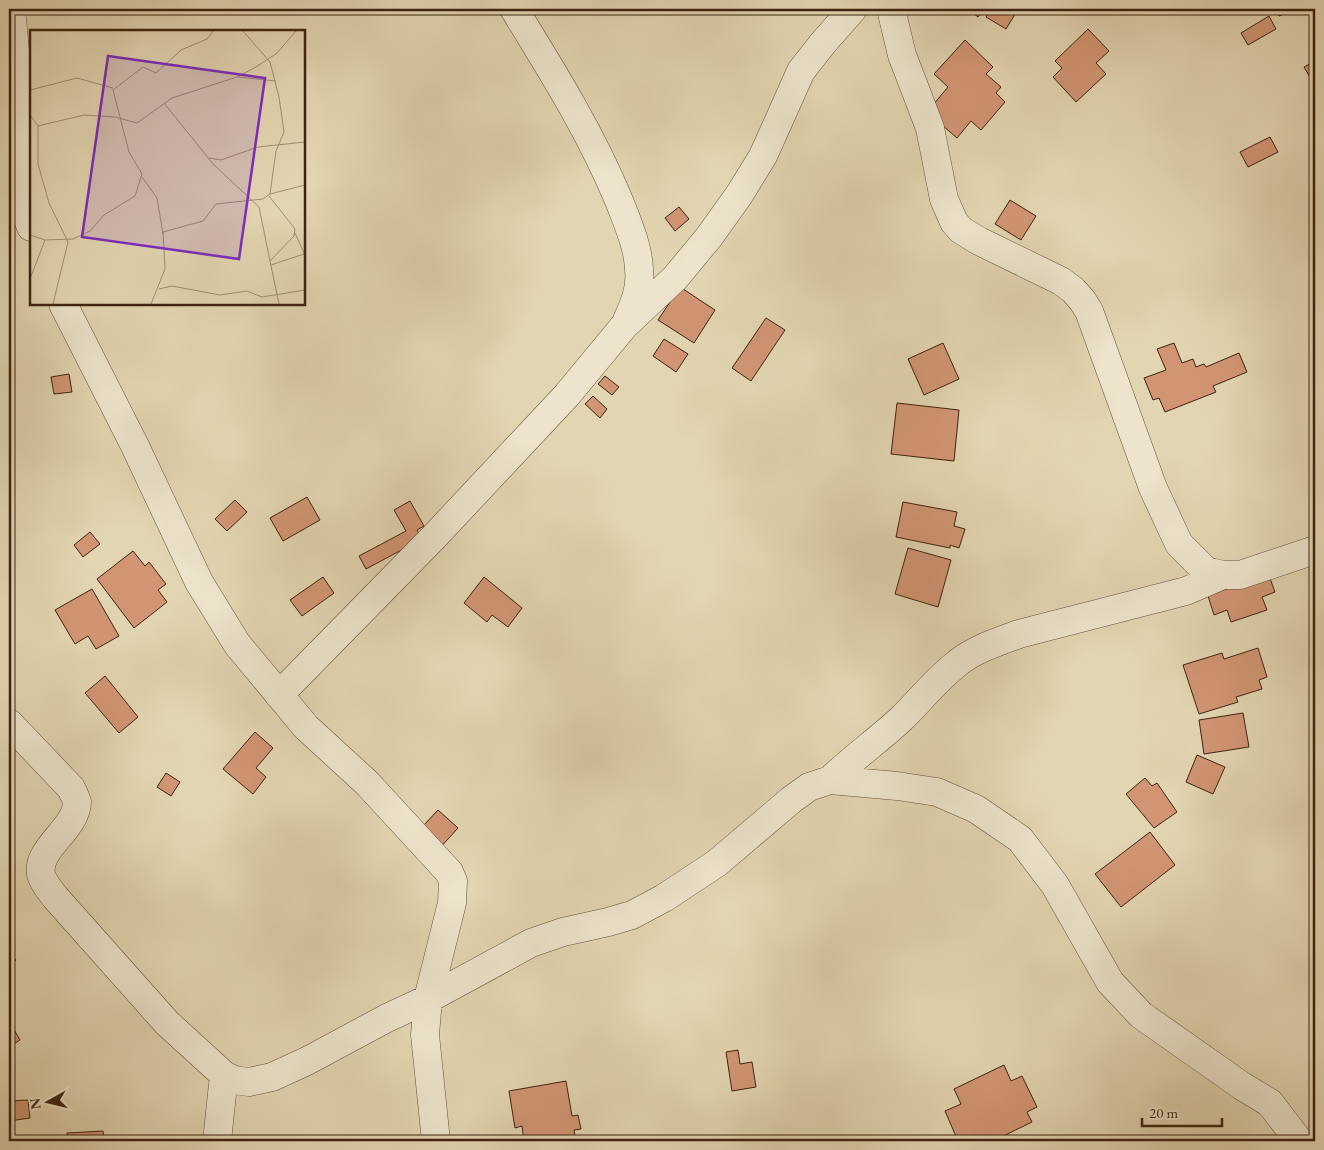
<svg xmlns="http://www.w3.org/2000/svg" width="1324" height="1150" font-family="'EB Garamond',serif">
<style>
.building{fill:#d19573;stroke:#3e2210}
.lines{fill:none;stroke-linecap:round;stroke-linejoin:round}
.minor-casing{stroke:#674f38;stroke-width:29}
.minor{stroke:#ece4cc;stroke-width:28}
.inset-road{fill:none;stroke:#a08d71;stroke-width:1}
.view{fill:#7b2cbf;fill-opacity:0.15;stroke:#7b2cbf;stroke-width:2.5}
.inset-edge{fill:none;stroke:#3e2210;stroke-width:2.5}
</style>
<rect width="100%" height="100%" fill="#e2d5b1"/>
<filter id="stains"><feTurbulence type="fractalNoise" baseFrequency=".004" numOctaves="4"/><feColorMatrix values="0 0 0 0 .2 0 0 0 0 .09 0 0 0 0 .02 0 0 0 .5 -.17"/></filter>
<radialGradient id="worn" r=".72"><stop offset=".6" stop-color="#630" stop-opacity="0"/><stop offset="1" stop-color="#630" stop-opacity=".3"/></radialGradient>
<path class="building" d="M968 9H985L978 17Z
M991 9H1013L1017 11 1006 29 986 17Z
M1276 9H1296L1279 16Z
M1269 16 1276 29 1248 45 1241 33Z
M1088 29 1109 51 1096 63 1106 74 1076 102 1053 77 1062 68 1055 61Z
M965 40 993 67 986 74 1001 87 996 93 1005 102 981 130 971 121 957 138 927 112 948 87 934 74Z
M1315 61V86L1304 67Z
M1270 137 1278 152 1248 167 1240 152Z
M1010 200 1036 216 1021 240 995 224Z
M679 207 689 219 675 231 665 218Z
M680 287 715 310 694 343 658 320Z
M766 318 785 330 751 381 732 368Z
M664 339 688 354 676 372 653 356Z
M943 343 959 379 924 395 908 359Z
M1174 343 1182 363 1193 359 1196 367 1204 364 1206 367 1239 353 1247 372 1213 386 1216 392 1165 412 1159 398 1153 400 1144 378 1166 370 1157 349Z
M69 374 72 392 54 394 51 377Z
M605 376 619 387 612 395 598 384Z
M593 396 607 409 600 418 585 404Z
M897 403 959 410 954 461 891 454Z
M307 497 320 520 283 541 270 518Z
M235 500 247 512 227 531 215 519Z
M410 501 424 526 417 530 422 539 366 569 359 556 406 531 394 510Z
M903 502 957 512 954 526 965 529 959 548 950 545V548L896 537Z
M9 523 13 547 9 548Z
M90 532 100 544 83 557 74 545Z
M908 548 951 560 938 607 895 594Z
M133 551 145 566 149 562 166 584 158 590 167 602 134 628 97 579Z
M1268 573 1275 592 1262 597 1267 610 1231 622 1227 610 1214 615 1208 596Z
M323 577 334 593 302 616 290 600Z
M484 577 522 608 508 627 492 615 487 622 464 603Z
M92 589 119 636 96 649 88 636 75 644 55 610Z
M1258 648 1267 677 1259 680 1262 689 1236 697 1238 702 1199 714 1183 665 1222 653 1224 659Z
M105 676 138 717 119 733 85 693Z
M1243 713 1249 747 1204 754 1199 720Z
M255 732 273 748 256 768 266 777 253 794 223 769Z
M1197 755 1225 767 1213 794 1186 782Z
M166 773 180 782 171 796 157 787Z
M1145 778 1152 786 1157 783 1177 812 1154 828 1126 794Z
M438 810 458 828 438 850 423 826Z
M1150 832 1175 865 1121 907 1095 874Z
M9 952 16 960 9 966Z
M9 1021 20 1040 9 1047Z
M738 1050 740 1064 752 1062 756 1087 732 1091 726 1052Z
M1004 1065 1011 1081 1022 1076 1037 1107 1027 1112 1032 1122 993 1141H979L976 1135 963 1141H958L945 1111 961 1104 954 1089Z
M566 1081 572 1116 578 1115 581 1129 574 1130 576 1141H524L522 1126 515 1128 509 1091Z
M28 1100 30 1118 9 1121V1101Z
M103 1131 104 1141H68L67 1133Z"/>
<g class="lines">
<defs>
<path id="minor" d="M11 9C18 72 21 134 19 197
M514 9C553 72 592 135 620 203 628 224 638 246 639 269 641 288 635 303 627 320
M891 9 902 55 930 128 944 199 954 222 961 230 979 241 1061 281 1073 290 1082 300 1089 311 1153 488 1179 544 1206 571 1223 575H1240L1315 550
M9 183 19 197 31 227
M63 304 135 446 199 582 237 644 306 727 367 783 449 872 453 881 452 903 428 999 425 1035 436 1141
M279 695 433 538 567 395 624 326 675 278 709 237 739 195 763 156 801 71 823 43 853 9
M9 723 71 788C73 792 76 798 77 802 77 828 36 849 41 874 43 883 50 890 55 897L167 1023 224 1075 234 1080 249 1082 272 1077 307 1061 387 1018 428 999 531 943 563 932 608 922 632 915 664 898 717 863 791 800 809 787 830 780 897 786 937 792 976 809 1020 839 1055 885 1110 982 1141 1015 1242 1086 1270 1103 1299 1141
M830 780C852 759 877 741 900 720 918 703 934 682 954 666 972 650 997 642 1019 634L1186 591 1223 575
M217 1141 224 1075"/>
</defs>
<use href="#minor" class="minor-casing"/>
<use href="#minor" class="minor"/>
</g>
<g transform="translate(30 30)">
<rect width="275" height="275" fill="#e2d5b1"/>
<path class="inset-road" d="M208 47 246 51M0 60 47 48 83 58M134 73 184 135 229 177 240 231M0 85 8 96V134L19 173 38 212 23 274M8 96 54 85 85 87 107 93 142 68 207 47 226 37 247 23 266 1M179 128 191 130 228 117 275 112M112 147 127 168 133 204M240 164 275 155M239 166 265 199 264 206 240 231 249 274M265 203 275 225M0 205 15 210 43 209 60 201 74 185 105 166 112 144 99 122 83 60 113 37 126 43 151 20 177 9 183 1M241 235 274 224M0 249 15 210M129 259 142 256 190 265 217 261 232 267 275 260M121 274 135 239 133 202 173 191 186 174 233 169 240 164 246 121 254 102 249 67 240 32 213 1"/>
<path class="view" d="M78 26 235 48 209 229 52 207Z"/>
<rect width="275" height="275" class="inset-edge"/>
</g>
<rect width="1324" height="1150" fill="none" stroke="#e2d5b1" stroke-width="30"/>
<rect x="10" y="10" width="1304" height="1130" fill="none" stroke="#3e2210" stroke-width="2.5"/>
<rect x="15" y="15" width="1294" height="1120" fill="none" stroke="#3e2210"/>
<g transform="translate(48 1102) rotate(262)" stroke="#ece4cc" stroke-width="4" paint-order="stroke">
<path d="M0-4L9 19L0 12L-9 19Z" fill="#3e2210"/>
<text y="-8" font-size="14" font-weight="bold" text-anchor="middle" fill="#3e2210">N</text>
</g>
<path d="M1142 1118v8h80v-8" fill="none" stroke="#3e2210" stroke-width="2.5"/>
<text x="1149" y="1118" font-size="15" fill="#3e2210" stroke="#ece4cc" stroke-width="4" paint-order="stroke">20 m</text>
<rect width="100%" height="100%" filter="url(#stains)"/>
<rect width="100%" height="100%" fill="url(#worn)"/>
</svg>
